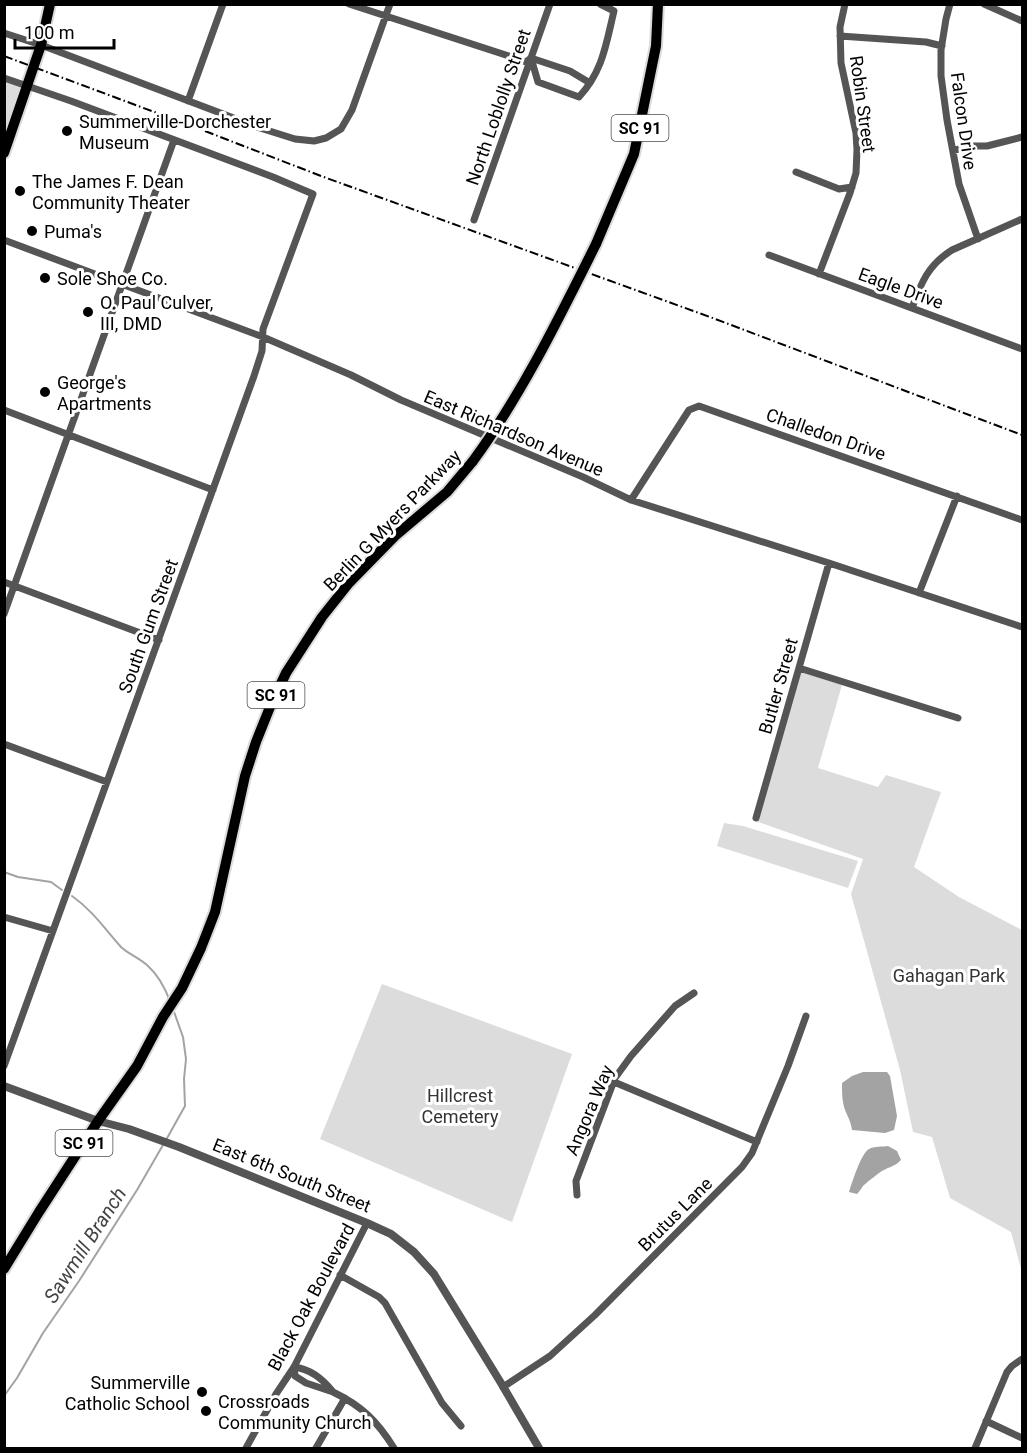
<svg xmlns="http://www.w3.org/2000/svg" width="1027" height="1453" font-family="Roboto,sans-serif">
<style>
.green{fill:#dcdcdc}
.water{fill:#a3a3a3}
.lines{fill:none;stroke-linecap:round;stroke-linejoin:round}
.stream{stroke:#a3a3a3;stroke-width:2}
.primary-casing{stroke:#dbdbdb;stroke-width:14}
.minor{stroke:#555;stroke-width:7}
.tertiary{stroke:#555;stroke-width:8}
.primary{stroke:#000;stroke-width:10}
.rail{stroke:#000;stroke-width:2;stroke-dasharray:9 3 1.5 3;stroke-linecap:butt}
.primary-bridge-casing{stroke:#dbdbdb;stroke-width:14;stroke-linecap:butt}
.primary-bridge{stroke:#000;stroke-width:10}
.poi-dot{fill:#000;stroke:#fff;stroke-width:2}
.labels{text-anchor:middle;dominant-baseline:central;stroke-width:6;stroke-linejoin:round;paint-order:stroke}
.shield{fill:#fff;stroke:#4c4c4c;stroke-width:1.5}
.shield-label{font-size:16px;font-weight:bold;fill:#000}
.street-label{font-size:18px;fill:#000;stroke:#fff}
.poi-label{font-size:18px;fill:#000;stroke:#fff;text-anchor:start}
.park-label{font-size:18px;fill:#333;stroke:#fff}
.water-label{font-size:20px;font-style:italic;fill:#444;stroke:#fff}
</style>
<rect width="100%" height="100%" fill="#fff"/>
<path class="green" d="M5 78 27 86 5 139Z
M801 672 842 685 818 768 878 787 886 775 941 792 914 867 959 897 1022 930V1272L1011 1232 950 1198 932 1137 913 1132 900 1070 851 894 863 859 753 820Z
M724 823 743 826 858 861 848 888 717 846Z
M382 984 572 1054 512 1222 320 1139Z"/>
<path class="water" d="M863 1072H887L890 1076 897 1116 894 1130 885 1133 852 1130C851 1122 848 1117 845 1110 842 1101 842 1093 842 1083L852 1076Z
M888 1146 897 1151 901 1160C895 1167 887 1167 879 1173 875 1176 866 1183 863 1186 861 1189 859 1192 857 1194L849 1192C852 1183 861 1153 869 1149 874 1146 882 1147 888 1146Z"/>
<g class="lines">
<path class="stream" d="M4 872 18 877 51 882 62 890
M72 896C92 910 105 929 121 947 128 954 140 958 148 966 158 975 165 988 170 1001
M166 1140 185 1106 184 1079 186 1059 183 1037 173 1009
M4 1396 17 1378 43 1333 79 1281 137 1190 163 1145"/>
<defs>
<path id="primary" d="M4 153 41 45 50 4
M596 244 634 154 656 46 658 4
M4 1269 39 1212 98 1121 137 1066 163 1017 182 988 201 948 215 912 245 776 256 742 270 707 286 673 322 617 349 583 395 536 447 492 473 461"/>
</defs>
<use href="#primary" class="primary-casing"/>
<path class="minor" d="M349 4 521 60 526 62 531 58 570 71 590 83
M950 4 946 19 941 50V76L947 120 959 184 978 239
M984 4 1022 21
M4 33 41 45 260 128 295 139 314 141 326 138 341 129 352 110 390 4
M840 36 926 42 942 46
M531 58 538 82 579 97C603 71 606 44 614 11L600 4
M4 78 71 101 273 177 313 194 263 329 262 351 254 376 4 1066
M188 101 223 4
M953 151 967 146H987L1022 137
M796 172 839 189 852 187
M474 220 550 4
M4 240 263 337 351 375 401 400 583 477 631 500 829 563 1022 627
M769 255 1022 349
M819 274 850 193 856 173 857 150 856 133 841 63 840 27 845 4
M912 308C921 283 928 265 952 250L1022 219
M4 410 213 490
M631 500 689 410 699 406 1022 520
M4 582 159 640
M919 593 957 496
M4 614 174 140
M799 668 958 718
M4 744 107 782
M756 818 829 563
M4 917 53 931
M614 1082 757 1142
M577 1195 576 1181 615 1078 631 1056 675 1006 694 993
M340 1275 379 1297 385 1303 442 1403 461 1426
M294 1367C310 1369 323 1379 333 1392L306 1383 295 1376Z
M503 1387 550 1356 595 1315 742 1167 752 1153 788 1066 806 1016
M333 1392C362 1406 377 1421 394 1448
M986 1421 1022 1438
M246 1448 276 1394 294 1367 367 1223
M316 1448 345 1398
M975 1448 1007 1372 1012 1366 1022 1359"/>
<path class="tertiary" d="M4 1086 98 1121 129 1129 179 1147 367 1223 391 1234 414 1252 434 1274 501 1383 539 1448"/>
<use href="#primary" class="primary"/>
<path class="rail" d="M4 56 192 126 321 176 710 317 1022 435"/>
<defs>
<path id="primary-bridge" d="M473 461C522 394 559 318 596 244"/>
</defs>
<use href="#primary-bridge" class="primary-bridge-casing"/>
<use href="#primary-bridge" class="primary-bridge"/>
</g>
<g class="poi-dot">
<circle cx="67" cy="131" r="6"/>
<circle cx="20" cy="191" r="6"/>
<circle cx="32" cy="231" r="6"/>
<circle cx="45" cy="278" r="6"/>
<circle cx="88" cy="312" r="6"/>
<circle cx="45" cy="392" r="6"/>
<circle cx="202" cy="1392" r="6"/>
<circle cx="206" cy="1411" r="6"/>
</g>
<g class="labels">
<g class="shield">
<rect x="611.5" y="115" width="57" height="26" rx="4.5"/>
<rect x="247.5" y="682" width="57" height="26" rx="4.5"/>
<rect x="55.5" y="1130" width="57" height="26" rx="4.5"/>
</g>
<g class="shield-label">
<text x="640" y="128">SC 91</text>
<text x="276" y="695">SC 91</text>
<text x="84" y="1143">SC 91</text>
</g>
<g class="street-label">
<text transform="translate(863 104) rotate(82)">Robin Street</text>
<text transform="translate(498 107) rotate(-71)">North Loblolly Street</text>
<text transform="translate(964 121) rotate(82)">Falcon Drive</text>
<text transform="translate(901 288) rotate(20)">Eagle Drive</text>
<text transform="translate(514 433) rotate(23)">East Richardson Avenue</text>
<text transform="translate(826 434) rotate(19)">Challedon Drive</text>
<text transform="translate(392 520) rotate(-46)">Berlin G Myers Parkway</text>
<text transform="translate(148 626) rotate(-70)">South Gum Street</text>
<text transform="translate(778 686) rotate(-74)">Butler Street</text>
<text transform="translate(589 1110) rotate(-67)">Angora Way</text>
<text transform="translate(292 1175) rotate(22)">East 6th South Street</text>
<text transform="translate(675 1214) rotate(-45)">Brutus Lane</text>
<text transform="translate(311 1297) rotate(-62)">Black Oak Boulevard</text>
</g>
<g class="poi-label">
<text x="79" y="121">Summerville-Dorchester<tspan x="79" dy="21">Museum</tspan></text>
<text x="32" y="181">The James F. Dean<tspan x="32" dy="21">Community Theater</tspan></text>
<text x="44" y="231">Puma's</text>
<text x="57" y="278">Sole Shoe Co.</text>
<text x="100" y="302">O. Paul Culver,<tspan x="100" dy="21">III, DMD</tspan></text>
<text x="57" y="382">George's<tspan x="57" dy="21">Apartments</tspan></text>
<text x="190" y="1382" text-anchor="end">Summerville<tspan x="190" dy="21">Catholic School</tspan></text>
<text x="218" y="1401">Crossroads<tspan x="218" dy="21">Community Church</tspan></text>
</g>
<g class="park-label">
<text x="949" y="975">Gahagan Park</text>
<text x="460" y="1095">Hillcrest<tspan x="460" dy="21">Cemetery</tspan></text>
</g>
<g class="water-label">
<text transform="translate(85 1245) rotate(-57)">Sawmill Branch</text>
</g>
</g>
<rect width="1027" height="1453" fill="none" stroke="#000000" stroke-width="12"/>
<path d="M15 39v9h99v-9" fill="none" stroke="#000000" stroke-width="3"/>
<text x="24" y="39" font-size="18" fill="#000000" stroke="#ffffff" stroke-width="4.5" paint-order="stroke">100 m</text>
</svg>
